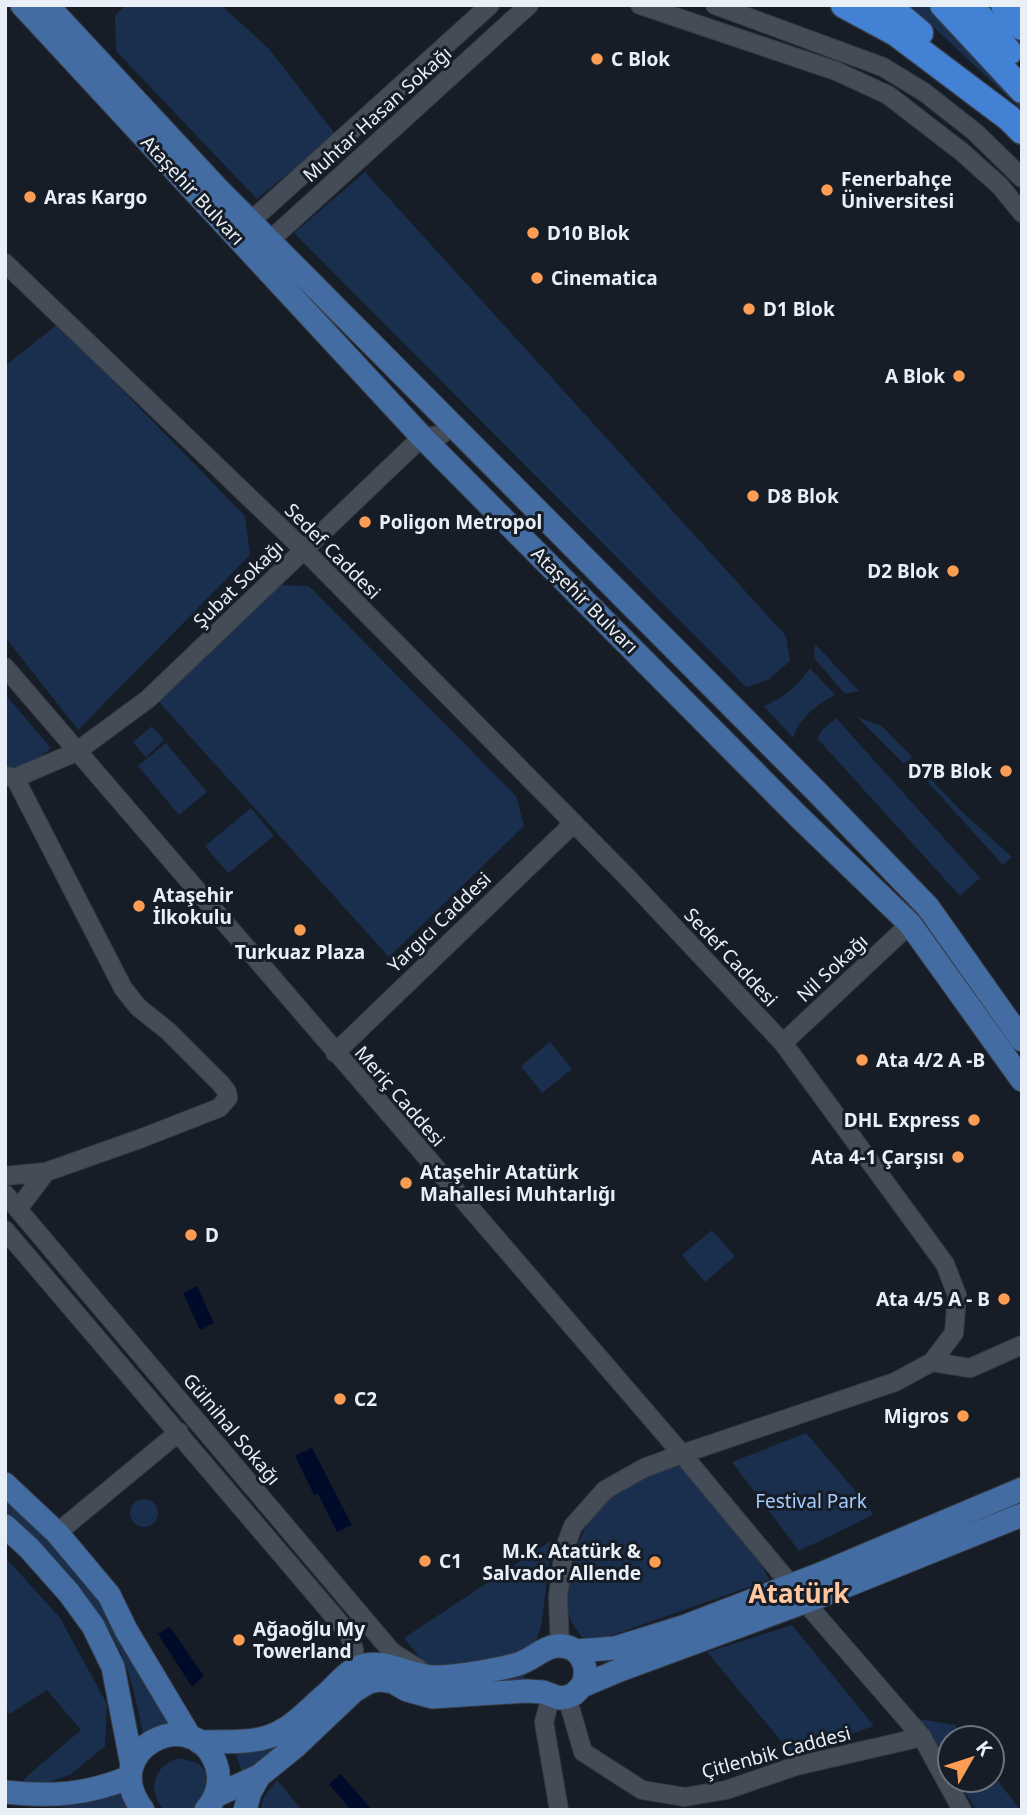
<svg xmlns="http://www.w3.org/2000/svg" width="1027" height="1815" font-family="'Noto Sans',sans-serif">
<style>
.green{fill:#192f4d}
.water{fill:#000b2a}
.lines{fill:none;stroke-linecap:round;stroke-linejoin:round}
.minor-casing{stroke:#363a43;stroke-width:20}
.major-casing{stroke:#363a43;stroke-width:25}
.highway-casing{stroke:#363a43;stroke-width:29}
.minor{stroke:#444c58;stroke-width:18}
.major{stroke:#436ca2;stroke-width:23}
.highway{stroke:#4381d4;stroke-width:26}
.poi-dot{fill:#fc9d53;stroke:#161d27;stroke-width:2.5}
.labels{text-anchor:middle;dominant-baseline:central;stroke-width:6;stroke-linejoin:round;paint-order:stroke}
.poi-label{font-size:19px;font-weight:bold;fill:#e9eff6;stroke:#161d27;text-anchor:start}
.street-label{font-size:19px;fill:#e9eff6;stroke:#161d27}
.park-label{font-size:19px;fill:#a7cbfc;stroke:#161d27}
.district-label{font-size:26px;font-weight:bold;fill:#fec7a1;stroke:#161d27}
</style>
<rect width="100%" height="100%" fill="#161d27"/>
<path class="green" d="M125 5H221L269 49 336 135 257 199 116 51 115 16Z
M910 5H929L1022 99V110Z
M365 172 786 636 790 661 768 680 746 687 294 233Z
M58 324 245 516 250 555 78 730 5 637 6 365Z
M281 585 309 586 516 796 524 826 389 957 158 701Z
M815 644 859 691 845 694 814 658Z
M810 668 835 695C815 706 801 716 793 738L764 706C785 697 797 687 810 668Z
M5 694 51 748 28 767 5 776Z
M857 717 882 726 912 757 904 764Z
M836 718 980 878 960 896 817 738 825 727Z
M152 726 164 740 146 757 133 742Z
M166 743 207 792 179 815 138 766Z
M919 766 961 811 1012 857 1003 865 916 769Z
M251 808 274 836 228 873 205 846Z
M550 1042 572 1069 542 1093 521 1066Z
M712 1230 735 1256 705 1282 682 1255Z
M806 1433 869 1507 873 1515 799 1551 732 1462Z
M683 1465 758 1556 769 1580 604 1638 585 1641C576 1629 567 1618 567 1603 565 1565 583 1519 612 1495 632 1479 659 1473 683 1465Z
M5 1498 46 1538 118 1624 179 1723 144 1738C137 1706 132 1674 117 1645 91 1595 45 1550 5 1512Z
M130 1513a14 14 0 1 1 28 0a14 14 0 1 1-28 0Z
M552 1540 541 1627 534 1646 513 1659 427 1667 404 1638Z
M5 1557 60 1618 107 1704 105 1746 70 1775 14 1793 26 1777 81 1730 47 1690 10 1714 5 1708Z
M792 1625 874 1726 792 1754 707 1652Z
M378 1671 391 1672 438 1687 524 1675V1681L439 1692 382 1674 366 1677 351 1687 245 1780 234 1749C246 1748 261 1749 272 1744 311 1726 335 1677 378 1671Z
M919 1719 955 1725 965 1738H950V1767Z
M179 1758 198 1763 210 1777 201 1810H164C146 1790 154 1765 179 1758Z
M992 1773 1020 1810H976L958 1780H992Z
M277 1780 302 1810H261L263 1798Z
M126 1790 134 1810H80L41 1804Z"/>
<path class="water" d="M197 1286 214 1323 200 1330 183 1293Z
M312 1448 352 1525 337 1532 318 1494 314 1495 295 1456Z
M170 1627 204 1676 192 1687 158 1634Z
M341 1774 372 1810H351L329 1784Z"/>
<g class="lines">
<defs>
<path id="minor" d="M640 5 836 71 888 95 962 152 1000 186 1022 213
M715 5 883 67 924 92 975 132 1022 178
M241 230 490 5
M263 250 278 233 529 5
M5 263 304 550 627 877 783 1043 945 1264 957 1295 954 1333 932 1362 895 1382 682 1454 644 1468 605 1490 573 1526 564 1550 558 1597 560 1646
M5 667 682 1454 791 1585
M6 776 15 778 76 752 148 699 422 437 441 435 451 425
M783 1043 910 924
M335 1053 574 823
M5 1176 46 1172 142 1138 219 1108 228 1098 227 1092 221 1084 168 1031 138 1007 123 988 15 778
M5 1194 392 1652 419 1669
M18 1209 46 1172
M5 1230 349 1634 354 1650 355 1668
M932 1362 970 1368 1022 1345
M57 1533 179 1432
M805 1602 922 1737 962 1810
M551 1696 544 1722 559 1810
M567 1697 583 1752 642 1790 685 1797 726 1790 796 1766 922 1737"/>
<path id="major" d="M22 5 422 437 799 817 910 924 1022 1080
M47 5 217 188 817 792 928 907 1022 1040
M5 1484 57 1533 109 1595 126 1630 190 1737
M5 1526 29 1548 69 1593 93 1626 113 1667 132 1765
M576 1651 615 1648 686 1626 818 1575 1022 1489
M199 1742C226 1741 260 1745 283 1730 298 1722 311 1707 324 1696 334 1688 345 1673 356 1668 384 1655 410 1679 439 1677 460 1676 499 1670 518 1664 532 1660 543 1647 557 1646 580 1644 591 1667 582 1686
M5 1792C52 1797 86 1795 130 1777
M215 1796 259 1776 296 1746 354 1691 369 1682 380 1680 393 1682 407 1690 432 1697 526 1691 543 1692 559 1698 567 1697 574 1694 582 1686 620 1670 826 1594 1022 1515
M143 1810C96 1750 193 1701 216 1764 222 1781 217 1797 206 1810
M245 1810 250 1792 259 1776"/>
<path id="highway" d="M844 5 896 33 1009 118 1022 131
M887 5 920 33
M943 5 1022 90
M970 5 1009 52
M1004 5 1022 27"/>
</defs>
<use href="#minor" class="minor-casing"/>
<use href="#major" class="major-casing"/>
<use href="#highway" class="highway-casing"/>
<use href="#minor" class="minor"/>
<use href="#major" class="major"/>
<use href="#highway" class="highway"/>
</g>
<g class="poi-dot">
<circle cx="597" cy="59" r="7"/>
<circle cx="827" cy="190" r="7"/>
<circle cx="30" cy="197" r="7"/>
<circle cx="533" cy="233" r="7"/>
<circle cx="537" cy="278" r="7"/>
<circle cx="749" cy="309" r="7"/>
<circle cx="959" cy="376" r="7"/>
<circle cx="753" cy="496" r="7"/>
<circle cx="365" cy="522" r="7"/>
<circle cx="953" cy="571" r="7"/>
<circle cx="1006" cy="771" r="7"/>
<circle cx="139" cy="906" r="7"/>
<circle cx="300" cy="930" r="7"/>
<circle cx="862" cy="1060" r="7"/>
<circle cx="974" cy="1120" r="7"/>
<circle cx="958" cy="1157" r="7"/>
<circle cx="406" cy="1183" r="7"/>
<circle cx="191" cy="1235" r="7"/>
<circle cx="1004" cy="1299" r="7"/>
<circle cx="340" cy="1399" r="7"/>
<circle cx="963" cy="1416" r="7"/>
<circle cx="425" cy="1561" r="7"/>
<circle cx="655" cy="1562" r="7"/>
<circle cx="239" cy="1640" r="7"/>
</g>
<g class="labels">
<g class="poi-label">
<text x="611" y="59">C Blok</text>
<text x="841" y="179">Fenerbahçe<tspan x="841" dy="22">Üniversitesi</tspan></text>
<text x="44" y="197">Aras Kargo</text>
<text x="547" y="233">D10 Blok</text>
<text x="551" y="278">Cinematica</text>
<text x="763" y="309">D1 Blok</text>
<text x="945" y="376" text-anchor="end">A Blok</text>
<text x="767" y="496">D8 Blok</text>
<text x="379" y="522">Poligon Metropol</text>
<text x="939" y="571" text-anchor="end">D2 Blok</text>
<text x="992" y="771" text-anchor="end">D7B Blok</text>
<text x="153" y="895">Ataşehir<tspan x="153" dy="22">İlkokulu</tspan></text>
<text x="300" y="952" text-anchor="middle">Turkuaz Plaza</text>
<text x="876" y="1060">Ata 4/2 A -B</text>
<text x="960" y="1120" text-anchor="end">DHL Express</text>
<text x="944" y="1157" text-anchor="end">Ata 4-1 Çarşısı</text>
<text x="420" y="1172">Ataşehir Atatürk<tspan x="420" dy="22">Mahallesi Muhtarlığı</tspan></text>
<text x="205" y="1235">D</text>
<text x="990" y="1299" text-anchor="end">Ata 4/5 A - B</text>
<text x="354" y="1399">C2</text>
<text x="949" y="1416" text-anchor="end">Migros</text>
<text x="641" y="1551" text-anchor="end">M.K. Atatürk &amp;<tspan x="641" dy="22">Salvador Allende</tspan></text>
<text x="439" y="1561">C1</text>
<text x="253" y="1629">Ağaoğlu My<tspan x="253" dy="22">Towerland</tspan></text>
</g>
<g class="street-label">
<text transform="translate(377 114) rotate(-42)">Muhtar Hasan Sokağı</text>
<text transform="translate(193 190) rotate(47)">Ataşehir Bulvarı</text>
<text transform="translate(333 551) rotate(45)">Sedef Caddesi</text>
<text transform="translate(238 584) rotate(-44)">Şubat Sokağı</text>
<text transform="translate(585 600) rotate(45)">Ataşehir Bulvarı</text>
<text transform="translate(439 922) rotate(-44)">Yargıcı Caddesi</text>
<text transform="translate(731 957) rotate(47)">Sedef Caddesi</text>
<text transform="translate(832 968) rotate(-43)">Nil Sokağı</text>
<text transform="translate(400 1096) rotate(49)">Meriç Caddesi</text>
<text transform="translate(232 1429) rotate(50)">Gülnihal Sokağı</text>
<text transform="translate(776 1752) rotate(-15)">Çitlenbik Caddesi</text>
</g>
<g class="park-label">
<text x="811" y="1501">Festival Park</text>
</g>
<g class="district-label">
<text x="799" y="1593">Atatürk</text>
</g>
</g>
<rect width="1027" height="1815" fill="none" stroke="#e9eff6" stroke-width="14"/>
<g transform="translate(971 1759) rotate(51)"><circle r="33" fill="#161d27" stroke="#6a717a" stroke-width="2"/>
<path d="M0-5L12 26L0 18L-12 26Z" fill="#fc9d53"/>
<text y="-10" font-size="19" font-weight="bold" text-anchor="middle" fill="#e9eff6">K</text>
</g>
</svg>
